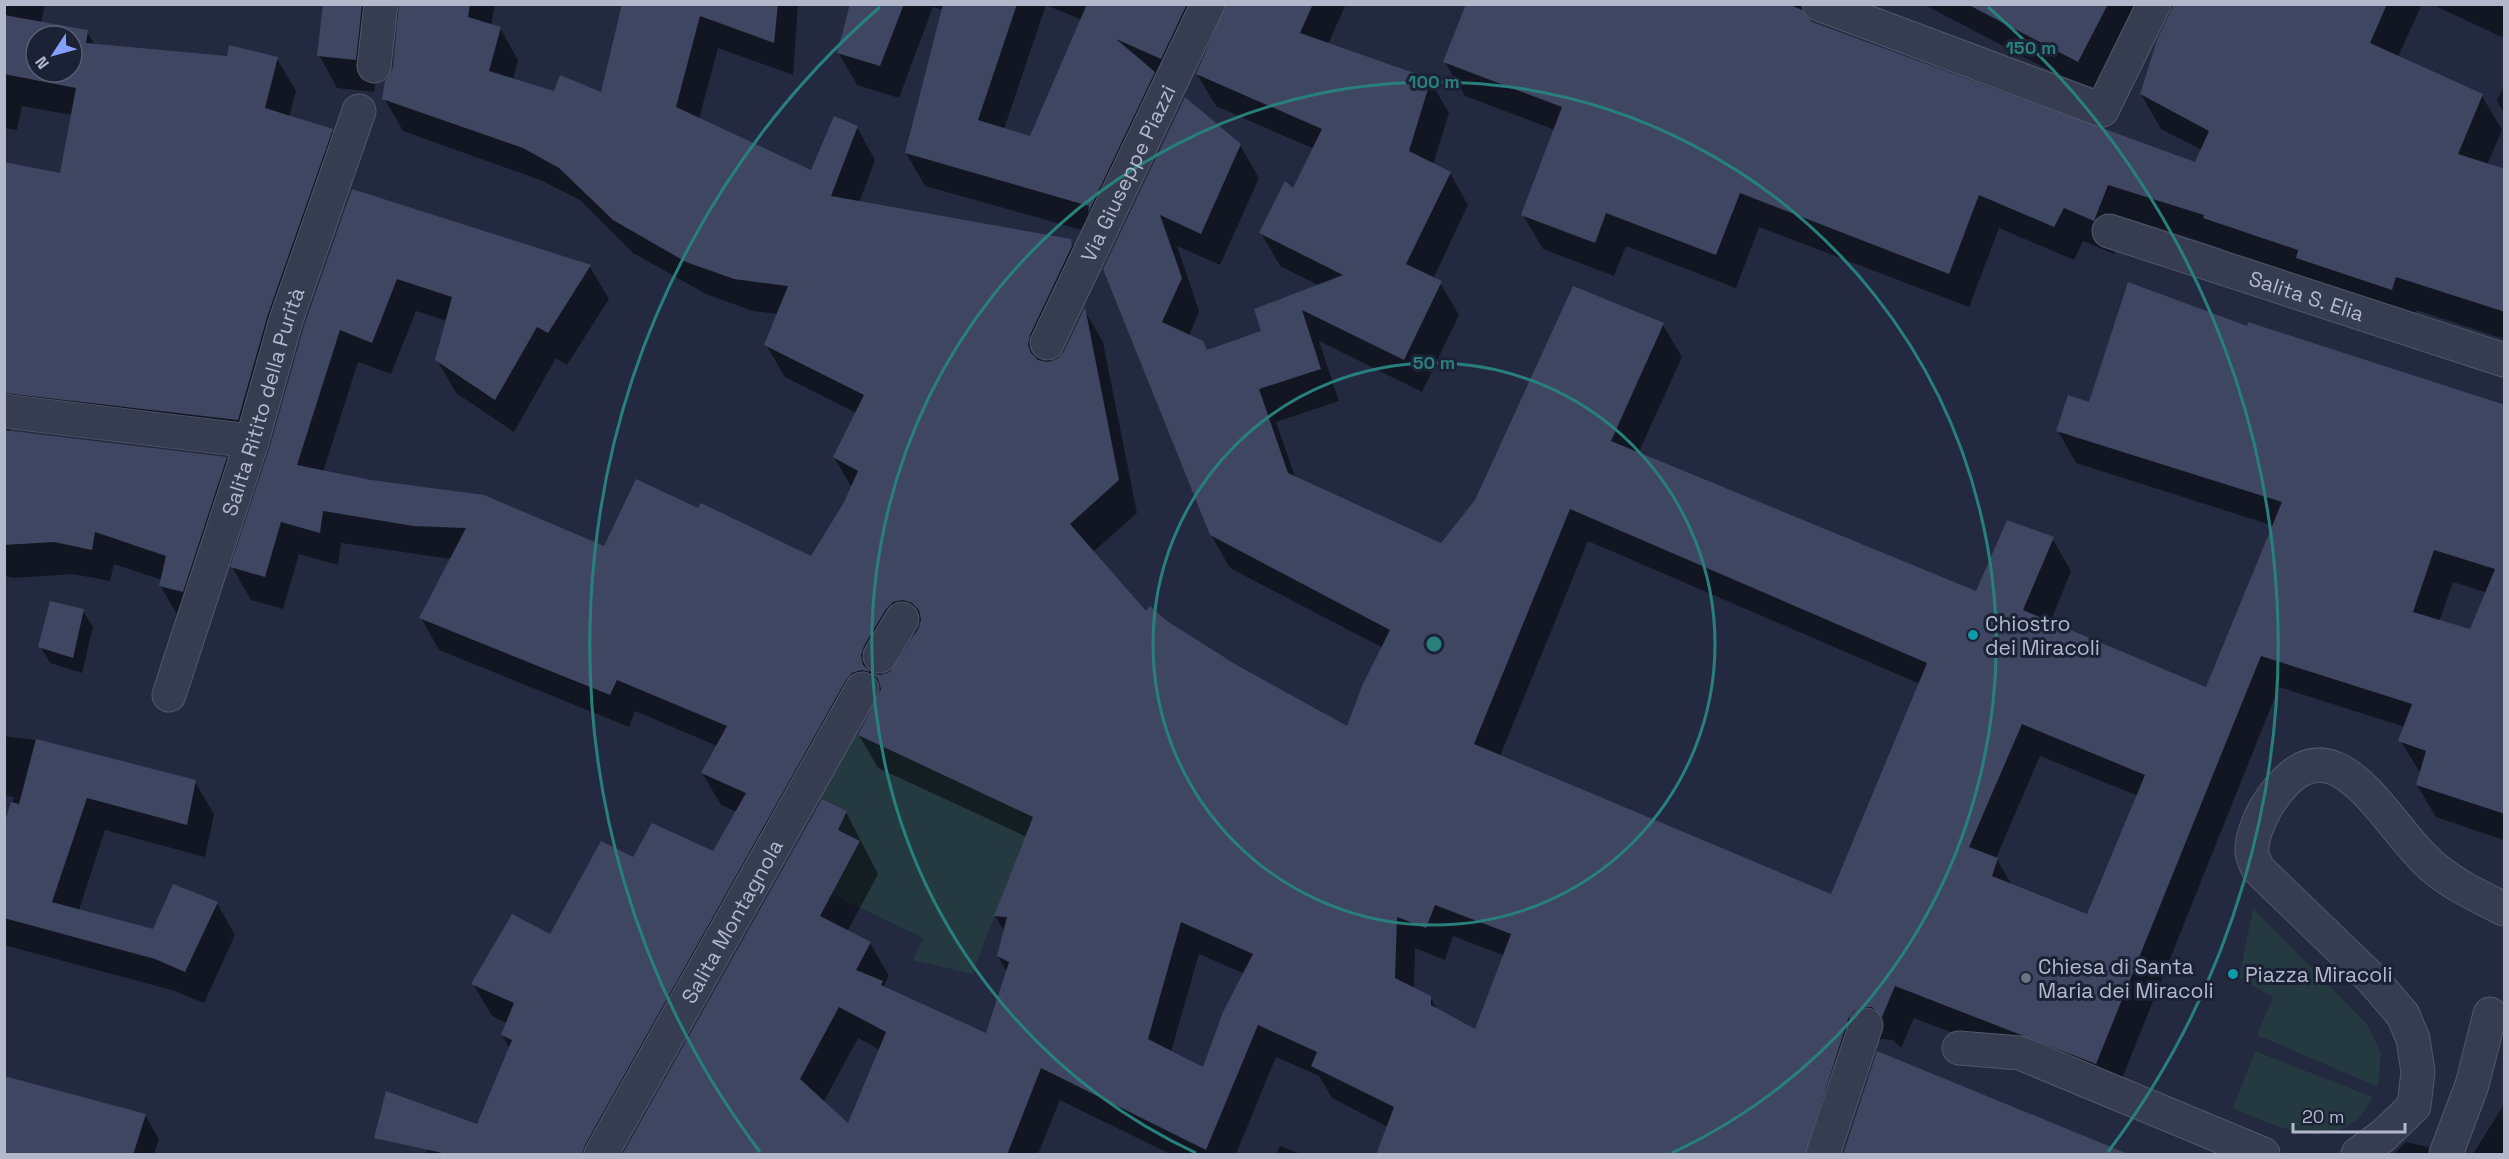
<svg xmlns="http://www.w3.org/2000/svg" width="2509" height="1159" font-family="'Space Grotesk',sans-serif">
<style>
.green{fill:#253941}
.shadow{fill:#0007;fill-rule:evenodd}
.building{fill:#3f4661;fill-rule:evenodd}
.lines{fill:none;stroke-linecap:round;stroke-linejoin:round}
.minor-casing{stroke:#52586b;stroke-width:35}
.minor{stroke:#373d50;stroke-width:33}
.ring{fill:none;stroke:#28807c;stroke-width:3}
.culture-dot{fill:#0f9aa8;stroke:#1c2235;stroke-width:2}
.worship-dot{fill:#6b7280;stroke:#1c2235;stroke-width:2}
.labels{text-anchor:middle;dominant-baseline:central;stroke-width:6;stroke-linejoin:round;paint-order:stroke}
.street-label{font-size:21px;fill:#b3b8cb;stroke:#1c2235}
.poi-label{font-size:21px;fill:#b3b8cb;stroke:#1c2235;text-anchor:start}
.centre{fill:#28807c;stroke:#1c2235;stroke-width:3}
.ring-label{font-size:18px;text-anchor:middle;font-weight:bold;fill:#28807c;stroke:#1c2235;stroke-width:6;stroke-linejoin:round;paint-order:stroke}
</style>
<rect width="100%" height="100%" fill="#232a40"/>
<path class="green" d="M853 733 1033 817 972 974 913 960 923 938 832 894 860 841 838 830 847 811 815 795Z
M2253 909 2367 1024 2381 1053 2378 1087 2257 1035 2273 997 2239 978Z
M2255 1051 2372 1097C2344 1159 2278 1128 2233 1108Z"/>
<path class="shadow" d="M4 4H45L41 23 87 32 95 45 229 57 277 59 296 91 289 117 332 131 350 163 257 452 15 426 8 432 226 458 245 491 179 618 160 585 162 580 114 564 110 581 73 574 14 578 4 576V163L62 175 72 115 22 106 17 130 4 128ZM36 36H72V72H36Z
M325 4H495L491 25 500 28 518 60 513 80 555 93 602 94 624 4H798L793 75 718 48 699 119 812 172 857 127 875 160 859 203 1070 240 1090 279 1051 362 1058 360 1065 352 1085 311 1103 342 1137 513 1093 552 1146 613 1347 728 1383 648 1230 568 1211 535 1105 269 1185 99 1240 145 1259 178 1220 265 1177 246 1199 311 1189 336 1208 351 1263 332 1320 286 1280 266 1261 233 1294 190 1314 149 1216 106 1197 74 1223 18 1215 21 1103 236 925 186 906 153 943 10 933 7 899 98 857 85 838 52 852 4H1346L1328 44 1430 81 1449 113 1433 165 1450 173 1468 205 1433 279 1440 283 1459 315 1422 392 1319 341 1339 401 1276 422 1296 479 1442 545 1477 501 1573 288 1663 325 1682 357 1638 454 1977 593 2052 538 2071 571 2050 623 2207 689 2274 526 2076 463 2058 431 2090 403 2248 328 2504 406V598L2453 582 2439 622 2470 631 2504 602V840L2436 817 2417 785 2421 774 2400 740 2405 727 2279 687 2115 1096 1914 1018 1901 1048 1893 1040 1882 1039 1872 1043 1832 1154H1387L1388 1127 1332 1098 1319 1076 1276 1057 1236 1154H1170L1060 1100 1038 1154H624L846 812 878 874 847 932 870 943 889 976 884 985 886 989 987 1035 1007 972 998 956 1005 932 995 916 1027 837 878 768 859 735 877 704 872 705 616 1154H426L435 1110 478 1126 510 1049 502 1035 507 1023 492 1016 473 984 550 936 634 859 714 853 737 812 721 805 702 773 717 746 635 711 629 727 439 650 421 618 451 559 341 543 338 565 299 554 283 609 251 600 232 567 353 190 590 267 609 299 567 365 556 358 514 432 456 393 437 360 447 321 416 311 391 374 358 362 323 472 605 548 698 510 811 558 852 488 834 457 856 413 785 377 766 345 778 314 753 311 706 294 633 253 580 200 543 181 403 131 384 98 394 69 400 18 393 19 384 26 374 92 337 88 319 55ZM1046 5 1082 20 1031 138 1004 129ZM1588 541 1920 684 1832 896 1500 756ZM916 634 891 673 885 675 911 635ZM2040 756 2138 796 2088 916 2012 885 1996 858ZM1453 936 1505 956 1476 1032 1438 1011 1430 997 1414 989 1415 948 1445 960ZM1199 954 1245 974 1204 1069 1171 1052ZM858 1038 880 1050 848 1126 823 1103Z
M1467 4H1816L1809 21 1812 23 2196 164 2202 150 2161 129 2141 94 2176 4H2422L2398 57 2482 96 2502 130 2487 165 2504 170V339L2416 310 2411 324 2224 253 2221 248 2127 218 2114 254 2083 241 2074 260 1999 228 1969 307 1759 227 1736 288 1626 246 1614 276 1543 249 1523 215 1555 130 1465 96 1445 62Z
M1923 4H2145L2098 96Z
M2431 4H2504V38Z
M2504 85V113L2497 101Z
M83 611 93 627 82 673 50 663 40 646Z
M4 736 36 740 195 782 214 814 205 857 105 830 79 910 154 931 217 903 235 935 204 1003 175 991 4 945V830L14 797 4 796Z
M2504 1091V1154H2473L2503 1106Z
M145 1115 159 1139 154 1154H4Z
M2406 1142 2428 1147 2432 1154H2394Z
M1280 1146 1301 1154H1276Z"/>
<path class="building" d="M323 4H362L356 60 317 56Z
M399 4H470L468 17 501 27 489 71 554 91 560 75 601 92 622 4H778L774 43 700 16 676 107 811 170 834 116 858 126 831 196 1071 239 1072 246 1030 335 1028 345 1031 353 1038 360 1048 362 1057 359 1064 351 1085 307 1119 480 1070 524 1146 611 1150 606 1167 621 1235 664 1347 726 1362 686 1390 630 1210 535 1103 269 1185 97 1241 144 1201 234 1160 215 1182 278 1162 322 1203 341 1207 350 1261 331 1254 309 1343 275 1259 233 1285 181 1293 188 1322 129 1196 74 1226 4H1313L1300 33 1431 79 1409 151 1451 172 1406 264 1442 281 1404 360 1302 310 1321 369 1259 389 1288 473 1441 543 1475 500 1573 286 1664 323 1611 441 1976 591 2007 520 2054 537 2023 610 2206 687 2282 502 2056 431 2068 395 2089 402 2128 282 2247 326 2248 322 2505 405V814L2416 785 2426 751 2398 741 2412 704 2261 656 2096 1064 1895 986 1882 1017 1872 1007H1863L1854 1011 1848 1019 1805 1155H1376L1394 1107 1311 1066 1317 1052 1258 1025 1206 1150 1041 1068 1007 1155H622L822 799 847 811 838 830 860 841 820 916 871 942 856 970 883 981 881 985 986 1033 1009 962 997 956 1007 917 994 916 1033 817 858 735 881 689 878 679 871 672 861 670 852 673 846 680 585 1145 582 1155H451L374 1138 386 1091 477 1124 512 1040 501 1035 514 1003 471 984 512 914 550 934 601 841 633 857 652 823 713 851 746 793 701 773 727 726 617 680 610 695 419 618 466 528 413 526 323 511 320 533 281 522 265 577 230 567 270 446 304 326 352 189 591 265 548 333 537 327 495 400 435 360 452 297 397 279 372 343 340 330 297 465 371 480 484 495 604 546 636 479 698 508 701 503 811 556 844 502 858 471 833 457 864 395 764 345 788 286 734 279 686 262 613 220 559 168 523 148 382 99 385 81 393 68ZM1570 509 1927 663 1831 894 1474 744ZM2434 550 2495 569 2470 629 2413 612ZM903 600 912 603 919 610 921 620 918 629 890 672 880 675 871 672 863 665 861 655 864 646 886 609 893 602ZM2022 724 2145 775 2087 914 1992 876 1998 858 1969 847ZM1435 905 1511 934 1475 1029 1431 1005V996L1395 978 1397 917 1426 928ZM1181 922 1253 954 1223 1012 1203 1067 1148 1039ZM839 1007 886 1032 848 1123 800 1079Z
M850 4H904L880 66 837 53Z
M943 4H1017L978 120 1030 136 1087 4H1187L1161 59 1116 39 1155 72 1088 213 1089 206 905 153Z
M1466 4H1788L1802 10 1812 22 2195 162 2209 131 2140 94 2157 40 2174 4H2387L2370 43 2483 94 2458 154 2505 169V312L2396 277 2392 290 2296 258 2298 250 2203 218 2204 215 2108 185 2094 221 2064 208 2054 227 1979 195 1949 274 1740 193 1716 255 1606 213 1595 243 1521 215 1562 107 1443 62Z
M1967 4H2108L2078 62Z
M4 15 88 30 86 43 227 56 229 45 278 57 265 108 333 129 268 314 238 420 4 393V162L60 173 76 88 4 74ZM36 36H72V72H36Z
M4 430 227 457 183 592 159 586 166 556 95 532 92 550 54 542 4 545Z
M50 601 84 609 73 658 38 647Z
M36 739 196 780 187 825 87 798 52 902 153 929 173 884 218 902 185 972 155 959 4 918V824L11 802 19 804Z
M1877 1051 2128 1154 2127 1155H1843Z
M4 1076 146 1114 133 1155H4Z"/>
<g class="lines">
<defs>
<g id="minor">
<path d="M1819 4 2102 110 2154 4"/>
<path d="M374 66 381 4"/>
<path id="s1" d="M2109 231 2504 360"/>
<path id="s2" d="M1047 343 1208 4"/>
<path d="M4 411 252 441"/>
<path d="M880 656 902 619"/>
<path id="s3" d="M169 695 252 441 286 320 359 111"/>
<path d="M1959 1048 2020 1053 2263 1154"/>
<path id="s4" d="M601 1154 862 689"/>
<path d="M1823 1154 1866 1025"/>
<path d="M2358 1154 2384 1135 2414 1106 2418 1072 2413 1039 2403 1015 2373 980 2258 869C2256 864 2252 857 2252 852 2251 839 2259 820 2265 809 2331 699 2383 825 2433 867 2454 885 2480 897 2504 909"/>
<path d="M2446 1154 2472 1085 2490 1014"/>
</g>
</defs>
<use href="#minor" class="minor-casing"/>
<use href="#minor" class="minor"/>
</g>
<g class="ring">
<circle cx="1434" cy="644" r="281"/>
<path d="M1196 1153A562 562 0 1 1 1672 1153"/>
<path d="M760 1152A844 844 0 0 1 880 7M1988 7A844 844 0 0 1 2108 1152"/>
</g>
<g class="culture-dot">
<circle cx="1973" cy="635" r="6"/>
<circle cx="2233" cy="974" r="6"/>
</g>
<circle class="worship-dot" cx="2026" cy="978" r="6"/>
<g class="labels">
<g class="street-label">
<text stroke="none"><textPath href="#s2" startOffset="188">Via Giuseppe Piazzi</textPath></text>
<text stroke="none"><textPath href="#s1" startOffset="208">Salita S. Elia</textPath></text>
<text stroke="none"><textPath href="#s3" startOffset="308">Salita Ritito della Purità</textPath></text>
<text stroke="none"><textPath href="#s4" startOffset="267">Salita Montagnola</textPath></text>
</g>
<g class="poi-label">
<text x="1985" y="623">Chiostro<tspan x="1985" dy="24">dei Miracoli</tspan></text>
<text x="2038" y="966">Chiesa di Santa<tspan x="2038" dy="24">Maria dei Miracoli</tspan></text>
<text x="2245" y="974">Piazza Miracoli</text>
</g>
</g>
<circle cx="1434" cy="644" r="9" class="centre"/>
<g class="ring-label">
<text x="2031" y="54">150 m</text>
<text x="1434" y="88">100 m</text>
<text x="1434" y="369">50 m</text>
</g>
<rect width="2509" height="1159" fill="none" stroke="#b3b8cb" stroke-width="12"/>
<g transform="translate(54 54) rotate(234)"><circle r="28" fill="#1c2235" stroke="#585e71" stroke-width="1.5"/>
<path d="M0-4.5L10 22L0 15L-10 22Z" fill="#859fff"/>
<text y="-9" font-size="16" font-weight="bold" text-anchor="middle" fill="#b3b8cb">N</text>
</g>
<path d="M2293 1123v9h112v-9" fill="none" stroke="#b3b8cb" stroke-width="3"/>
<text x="2302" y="1123" font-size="18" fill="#b3b8cb" stroke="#1c2235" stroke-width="4.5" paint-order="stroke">20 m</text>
</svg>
